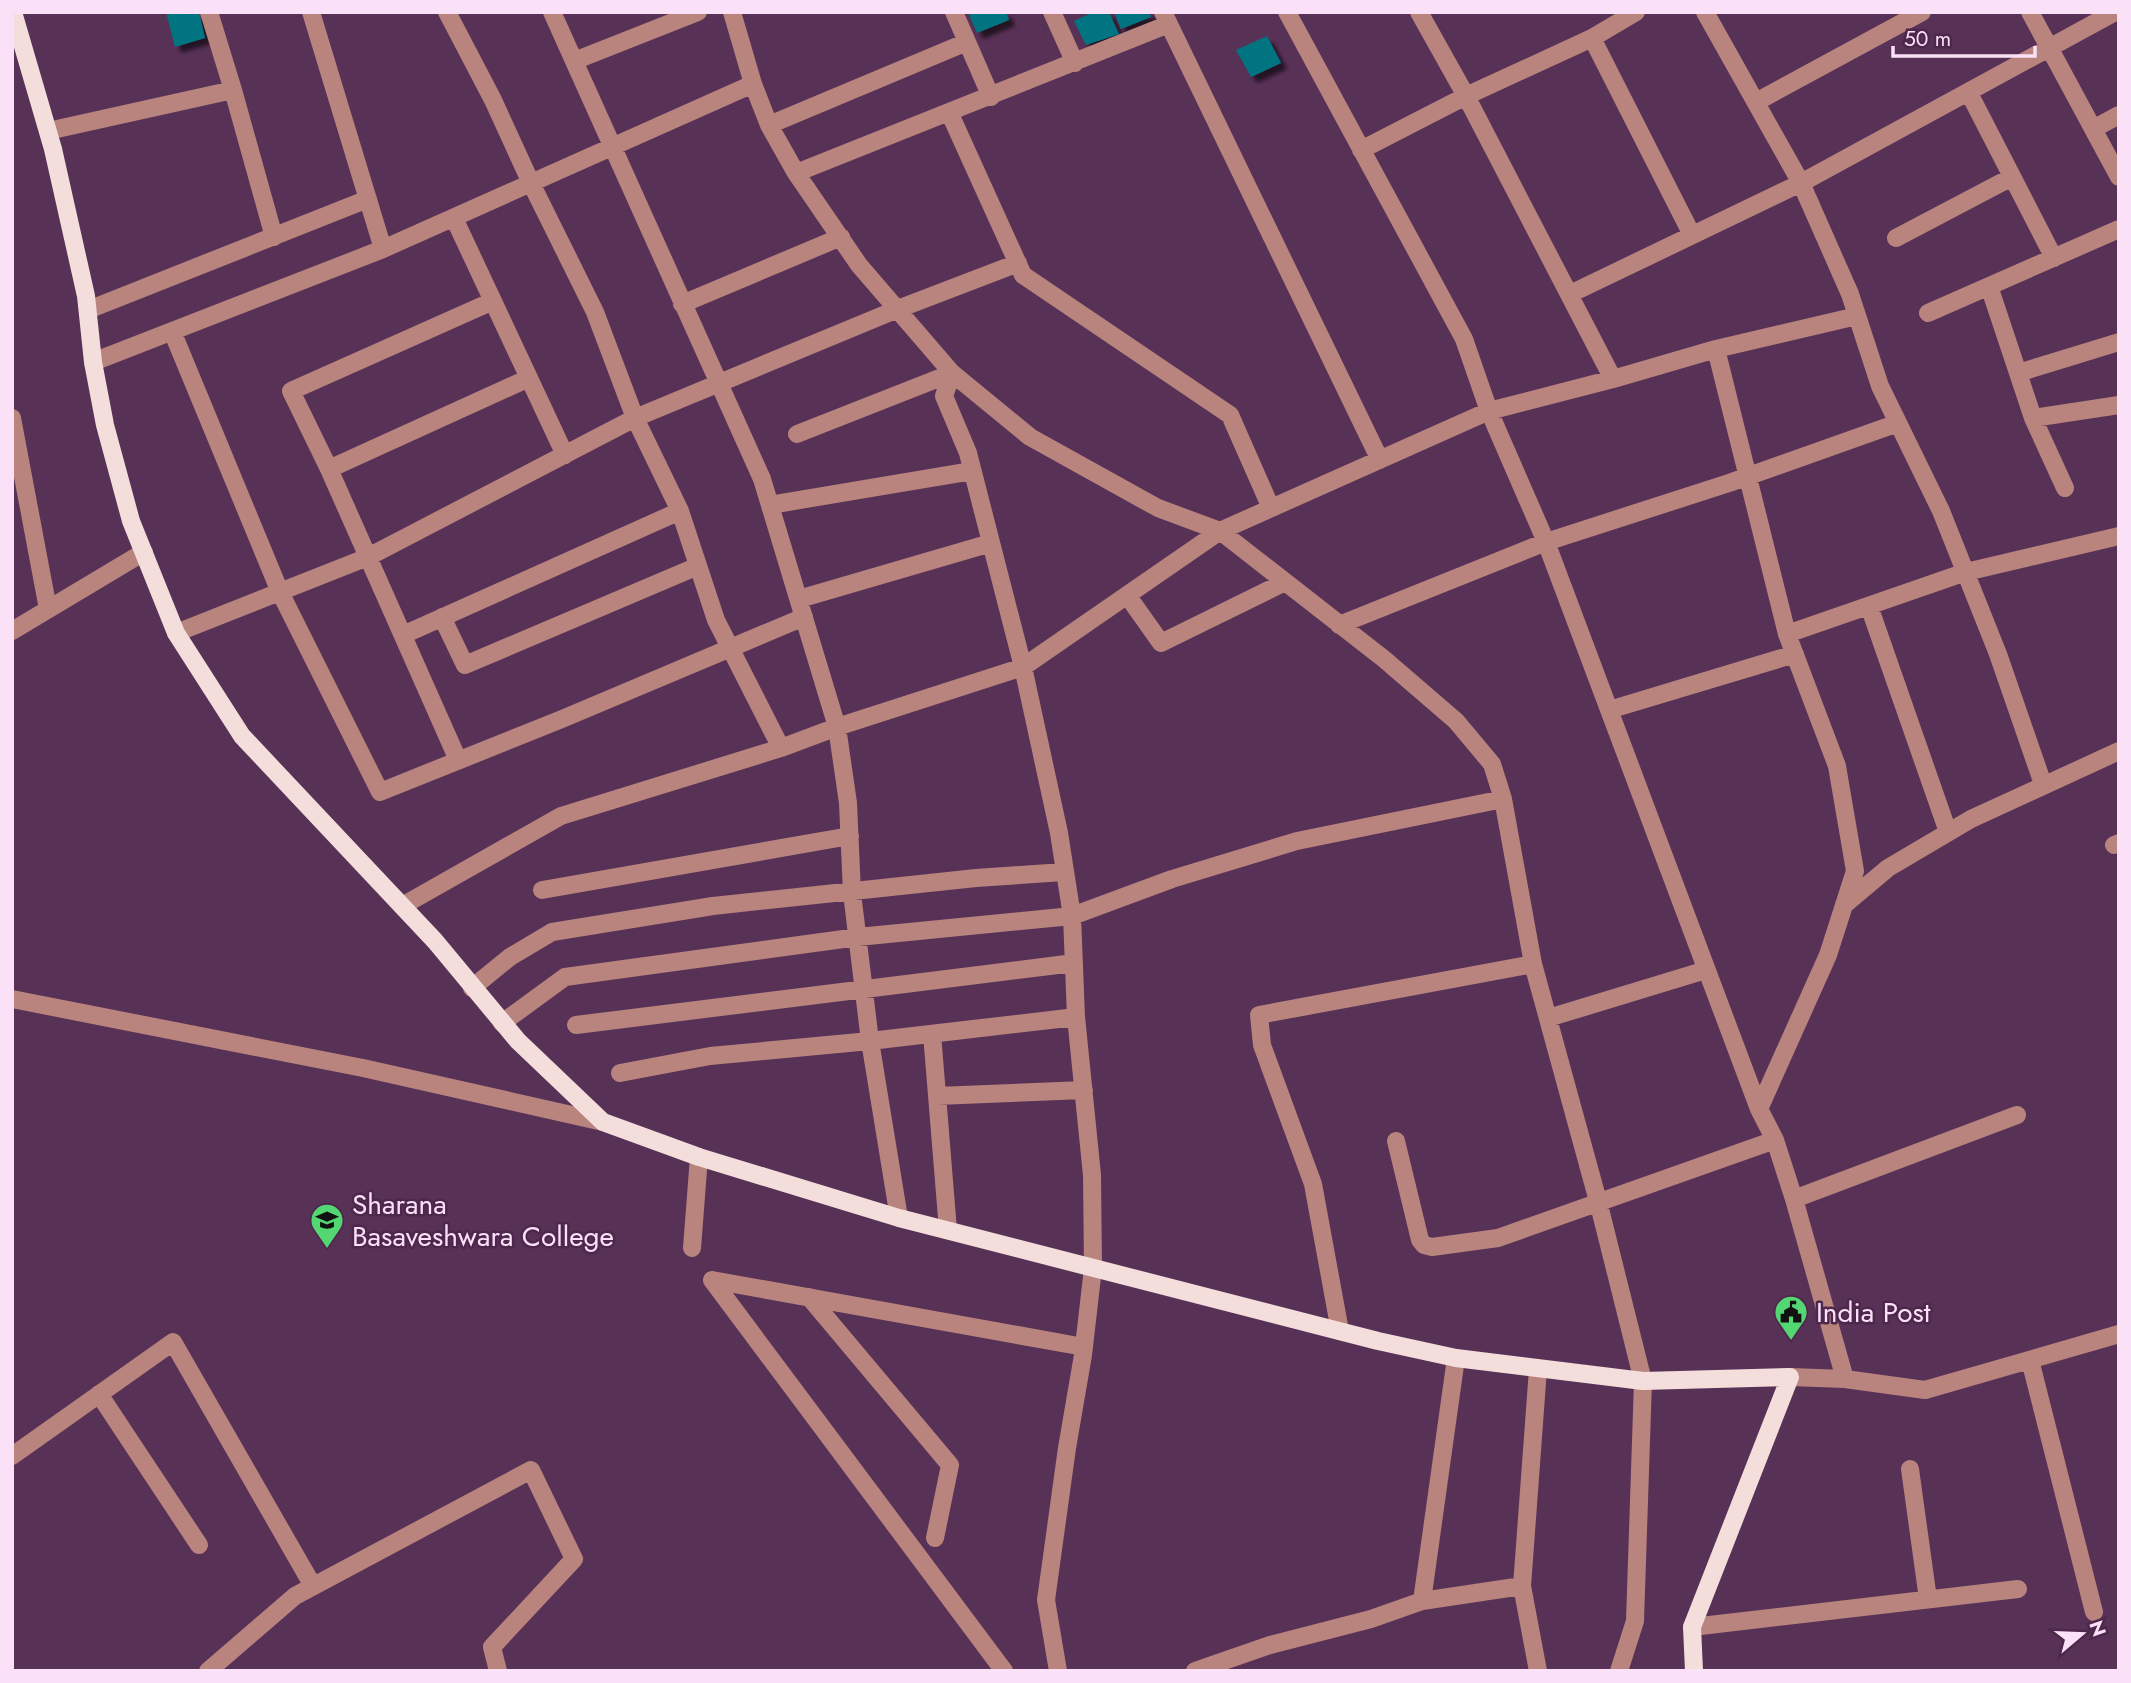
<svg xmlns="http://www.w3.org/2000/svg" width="2131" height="1683" font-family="Jost,sans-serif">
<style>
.building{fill:#027481;filter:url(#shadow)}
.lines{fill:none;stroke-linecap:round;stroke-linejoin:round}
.minor{stroke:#b8847d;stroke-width:18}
.major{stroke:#f4dedb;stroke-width:18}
.labels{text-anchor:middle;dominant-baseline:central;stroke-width:5;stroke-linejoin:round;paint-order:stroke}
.poi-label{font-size:28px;fill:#fae1f8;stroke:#4d274c;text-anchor:start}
</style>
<defs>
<filter id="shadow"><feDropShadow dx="6" dy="6" stdDeviation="2" flood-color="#0009"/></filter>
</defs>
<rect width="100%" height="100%" fill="#583157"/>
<path class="building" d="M166 12H190L191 15 199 12 205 38 175 47Z
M968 12H1006L1009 20 977 33Z
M1094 12H1109L1119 34 1086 45 1074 21Z
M1114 12H1149L1151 17 1121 29Z
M1267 36 1281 63 1251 77 1236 50Z"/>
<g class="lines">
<path class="minor" d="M209 12 233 90 274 237
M311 12 383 249
M447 12 493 100 531 183 595 312 635 418 680 511 716 620 781 748
M552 12 574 61 698 12
M732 12 753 84 769 125 796 173 859 265 952 373 1030 437 1158 508 1220 531 1384 659 1456 721 1492 764 1503 799 1533 964 1598 1201 1643 1381 1635 1621 1619 1671
M954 12 991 97
M1052 12 1075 63
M1163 12 1380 460
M1287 12 1464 339 1489 411 1546 542 1759 1109 1775 1140 1794 1199 1845 1379
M1419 12 1466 96 1613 379
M1705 12 1801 183 1850 294 1880 386 1941 511 1998 654 2043 784
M2030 12 2119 177
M1592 38 1692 235
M574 61 762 479 837 727 848 803 852 893 870 1041 899 1218
M1969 93 2054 258
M1756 102 1922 12
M950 114 1023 275 1230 415 1271 508
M769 125 967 42
M2093 129 2119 115
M48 131 233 90
M1361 150 1466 96 1592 38 1636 12
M796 173 1169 24
M454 218 565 455
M1896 238 2012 177
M1989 286 2018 373
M1570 294 1801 183 2115 12
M682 304 841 237
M88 310 368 199
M1928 313 2119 229
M172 331 280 592 380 792 562 719 804 617
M1716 349 1787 634 1837 766 1855 871 1828 955 1759 1109
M93 362 383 249 753 84
M952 373 944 396 968 453 1023 667 1059 833 1072 916 1076 1017 1092 1175 1093 1268 1083 1355 1067 1448 1046 1600 1058 1671
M12 418 48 609
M2033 418 2119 405
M797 434 952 373
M329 469 529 378
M2065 488 2033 418 2018 373 2119 342
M770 505 972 471
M1127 595 1161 643 1285 582
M799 599 991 543
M1869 606 1948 832
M442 617 465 665 698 566
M1339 625 1546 542 1729 483 1898 423
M12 631 144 552
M176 633 368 557 635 418 898 309 1018 263
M1787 634 1966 572 2119 536
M403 635 680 511
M1609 710 1795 654
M458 760 329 469 291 391 493 301
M2114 845 2119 843
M542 890 850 836
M1844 905 1888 868 1971 819 2119 751
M402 906 561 816 781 748 837 727 1023 667 1220 531 1489 411 1613 379 1716 349 1857 316
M472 988 510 957 552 932 713 906 976 878 1064 872
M12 999 363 1068 603 1122
M1548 1018 1706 970
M502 1023 565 977 858 937 1072 916 1172 879 1297 841 1503 799
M576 1025 1074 963
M932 1034 948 1230
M620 1073 710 1056 870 1041 1076 1017
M937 1096 1084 1090
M1396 1141 1420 1240 1424 1245 1432 1247 1498 1238 1775 1140
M1794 1199 2017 1115
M692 1248 699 1157
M712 1280 1004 1671
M712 1280 1084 1347
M809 1297 950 1465 935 1538
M1340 1331 1313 1184 1262 1045 1259 1015 1533 964
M2030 1360 2094 1612
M1790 1377 1845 1379 1925 1390 2119 1334
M99 1394 199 1545
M12 1456 173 1342 313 1586
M1910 1469 1928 1599
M1522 1586 1538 1671
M1422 1601 1456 1358
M1692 1627 2018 1589
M208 1671 295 1596 531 1470 574 1559 492 1647 498 1671
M1195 1671 1270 1645 1371 1619 1422 1601 1522 1586 1538 1369"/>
<path class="major" d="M13 12 53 149 86 296 93 362 105 425 131 521 176 633 242 736 435 941 518 1041 603 1122 699 1157 899 1218 1378 1341 1456 1358 1643 1381 1790 1377 1692 1627 1694 1671"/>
</g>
<defs>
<symbol id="university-pin" viewBox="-11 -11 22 30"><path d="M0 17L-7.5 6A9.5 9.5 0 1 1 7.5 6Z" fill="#54d672" stroke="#4d274c"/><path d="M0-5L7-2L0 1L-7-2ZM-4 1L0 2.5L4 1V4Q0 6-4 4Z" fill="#111"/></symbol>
<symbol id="civic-pin" viewBox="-11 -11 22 30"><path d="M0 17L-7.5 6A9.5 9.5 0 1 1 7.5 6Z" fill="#54d672" stroke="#4d274c"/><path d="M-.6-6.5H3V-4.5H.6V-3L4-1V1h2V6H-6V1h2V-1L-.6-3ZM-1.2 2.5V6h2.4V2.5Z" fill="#111"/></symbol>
</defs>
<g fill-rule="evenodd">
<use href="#university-pin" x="308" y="1201" width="38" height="52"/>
<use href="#civic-pin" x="1772" y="1293" width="38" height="52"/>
</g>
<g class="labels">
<g class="poi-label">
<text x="352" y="1204">Sharana<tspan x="352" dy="32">Basaveshwara College</tspan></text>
<text x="1816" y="1312">India Post</text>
</g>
</g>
<rect width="2131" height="1683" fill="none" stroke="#fae1f8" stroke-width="28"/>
<g transform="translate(2082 1634) rotate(71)" stroke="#4d274c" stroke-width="5" paint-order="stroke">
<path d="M0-5L12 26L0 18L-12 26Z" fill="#fae1f8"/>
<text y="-10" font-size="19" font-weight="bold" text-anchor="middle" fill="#fae1f8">N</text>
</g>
<path d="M1893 46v10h142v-10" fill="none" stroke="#fae1f8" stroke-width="3.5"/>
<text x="1904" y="46" font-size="21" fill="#fae1f8" stroke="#4d274c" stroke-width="5" paint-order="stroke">50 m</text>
</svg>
